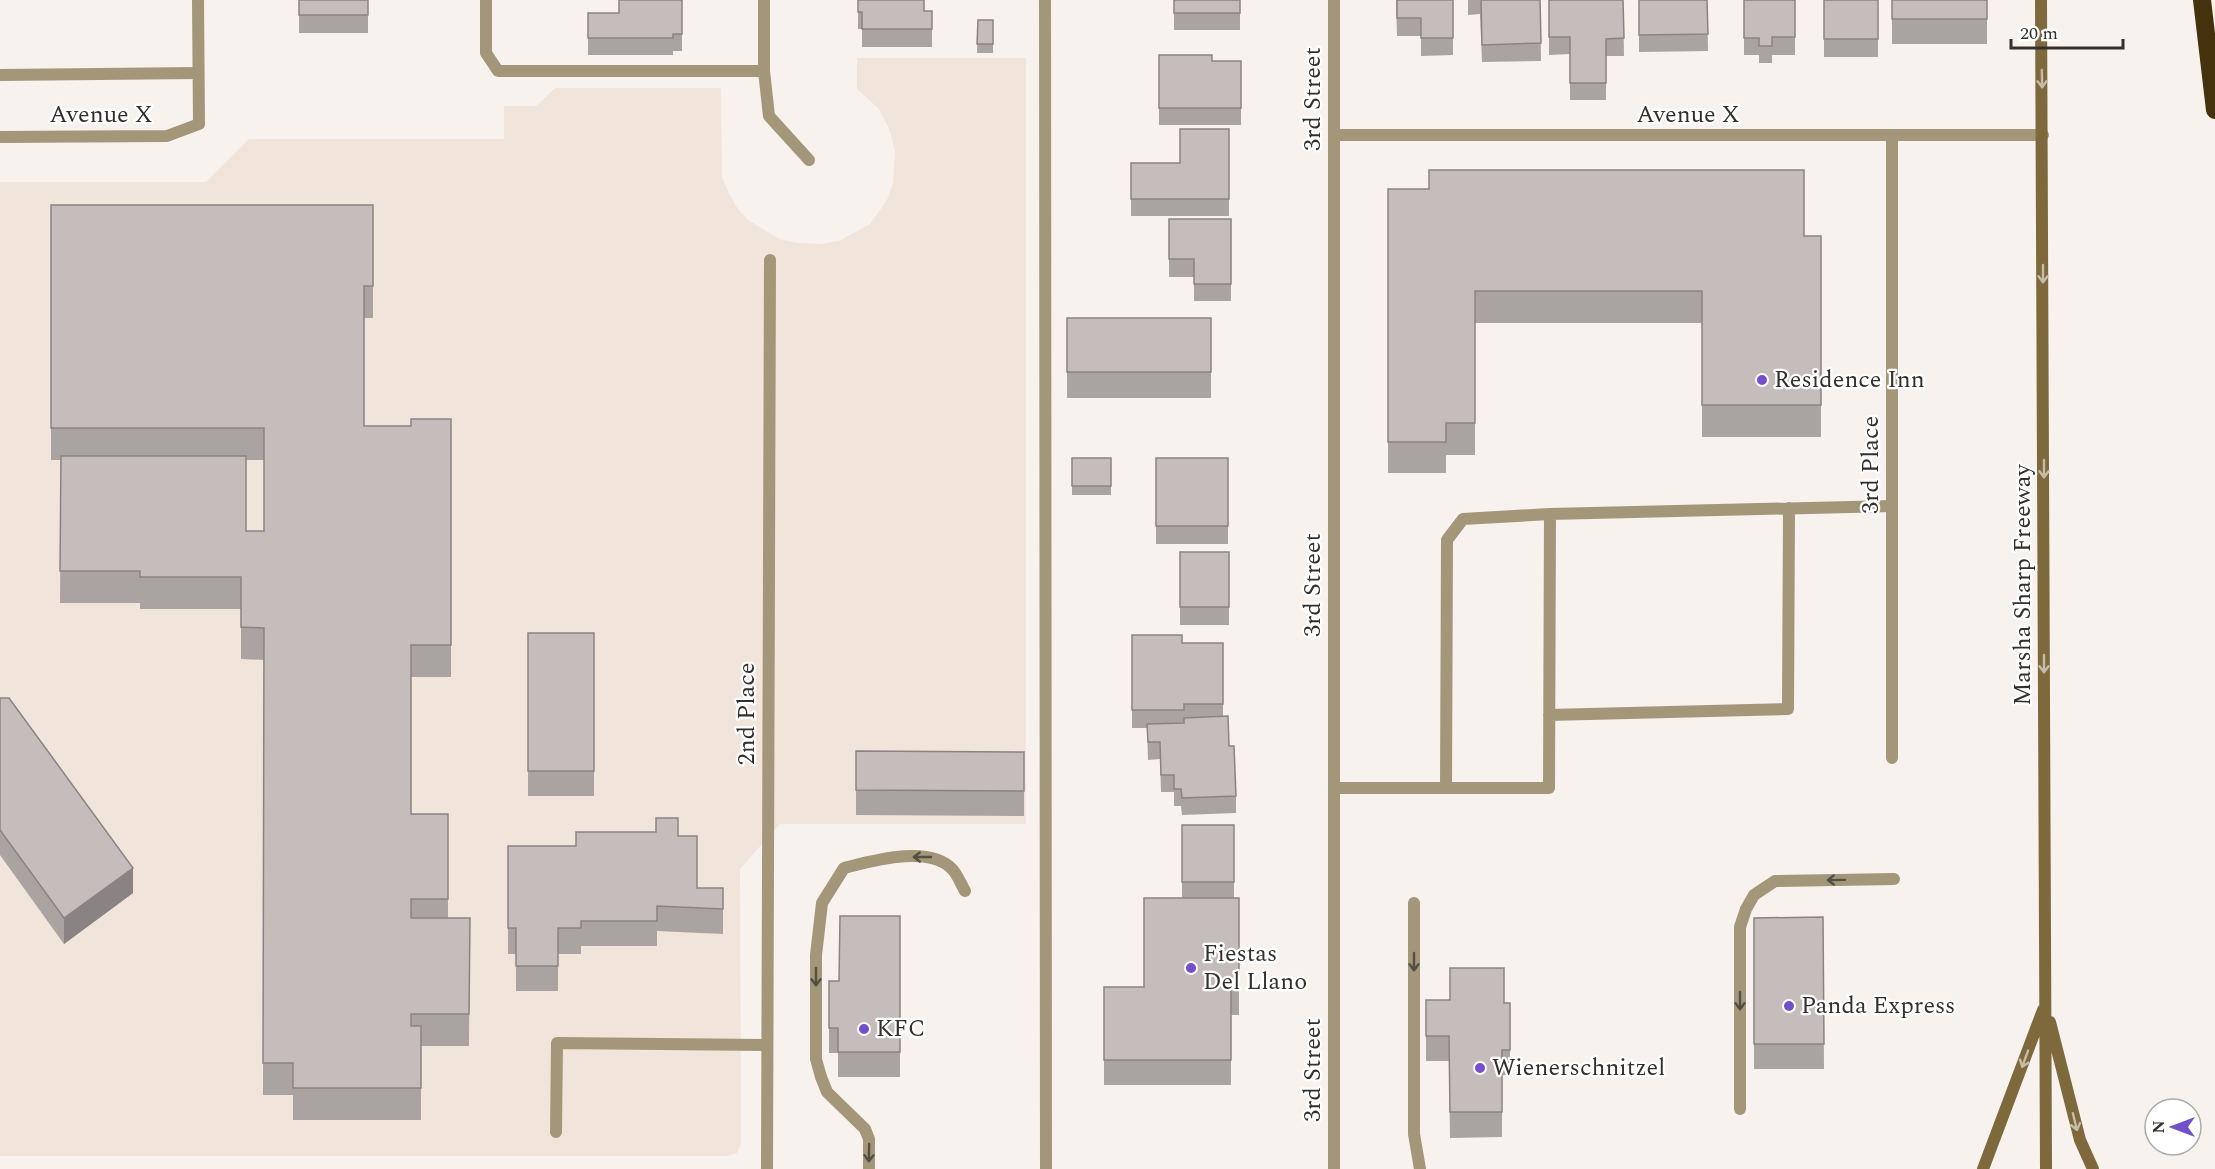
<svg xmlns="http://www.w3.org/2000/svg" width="2215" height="1169" font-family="Spectral,serif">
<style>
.built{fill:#f1e4db}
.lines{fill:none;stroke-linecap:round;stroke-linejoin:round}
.service{stroke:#a49679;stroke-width:12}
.minor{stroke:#a49679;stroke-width:12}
.secondary{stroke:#7e693d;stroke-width:12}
.motorway{stroke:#43320b;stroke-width:18}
.wall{fill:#a9a3a1;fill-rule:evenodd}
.shaded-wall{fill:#898483}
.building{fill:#c4bdbb;stroke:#898483;stroke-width:1.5}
.oneway{stroke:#c5bca8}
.oneway2{stroke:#544f44}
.poi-dot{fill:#7350ca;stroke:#fff;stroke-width:2}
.labels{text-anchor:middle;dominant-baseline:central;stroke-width:4.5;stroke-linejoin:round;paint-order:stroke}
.street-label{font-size:24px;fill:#32302e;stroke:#fff}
.poi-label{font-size:24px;fill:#32302e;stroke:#fff;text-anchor:start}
</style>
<rect width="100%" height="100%" fill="#f7f2ee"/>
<path class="built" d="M857 58H1026V824H780L740 869 741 1144 737 1153 727 1156H0V182H206L249 139H504V106H536L555 88H721L722 177 729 194 738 209 748 220 779 239 797 243 821 244 839 241 870 224 887 200 893 183 895 151 890 131 879 109 857 89Z"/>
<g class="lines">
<path class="service" d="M486 0V53L498 71H764
M1045 0 1046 1169
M0 75 198 73
M1549 715 1788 709 1789 508
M1334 788H1549L1550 514 1892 506
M1446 788 1447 540 1463 519 1550 514
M1414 903V1134L1420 1169
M1740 1109V927L1746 909 1754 895 1775 881 1894 879
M556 1132 557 1043 767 1045
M869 1169V1139L865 1129 827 1092 821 1077 816 1059V955L822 903 844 868C872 861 930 844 953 870 958 876 961 884 965 891"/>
<path class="minor" d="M764 0V71L769 116 809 160
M1334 0V1169
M1334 135H2043
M0 137 167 136 199 124 198 0
M1892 758V136
M767 1169 770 260"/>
<path class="secondary" d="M2041 0 2046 1169
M2050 1022 2080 1140 2093 1169
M1983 1169 2043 1010"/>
<path class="motorway" d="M2202 0 2215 110"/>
</g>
<path class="wall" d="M299 0H368V33H299Z
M682 0V51H673V55H588V13H619Z
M858 0 924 11H932V47H862V29H858Z
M1174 0H1240V30H1174Z
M1396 0H1453V55L1421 56V36H1397Z
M1468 0H1540L1541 61 1482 62 1480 14 1468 15Z
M1549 0H1623L1624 56H1606V100H1570V54L1549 55Z
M1639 0H1707L1708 51 1639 52Z
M1744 0H1795V55H1772V63H1759V55H1744Z
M1824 0H1878V57H1824Z
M1892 0H1987V44H1892Z
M978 20H993V53H977Z
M1159 55 1212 61H1241V125H1159Z
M1229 129V216H1131V163H1180Z
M1388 189 1804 236H1821V437H1702V323H1475V455H1446V473H1388Z
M51 205H373V318H364V426H411L451 419V677H411V814H448V918H470L469 1046H421V1120H293V1095H263L264 660 241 659V609H140V603H60L61 460H51ZM246 460H264V531H246Z
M1169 219H1231V301H1194V277H1169Z
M1067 318H1211V398H1067Z
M1072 458H1111V495H1072Z
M1156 458H1228V544H1156Z
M1180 552H1229V625H1180Z
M528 633H594V796H528Z
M1132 635 1182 643H1223V716L1229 746 1236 796V813L1182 815 1181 806H1174V792H1161L1160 759 1148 760 1147 728H1132Z
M0 698 133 893 64 944 0 855Z
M856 751 1024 752V816L856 815Z
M1182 825H1234V898H1239V1015H1231V1085H1104V987H1144L1182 898Z
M678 836 697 888H723V934L657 931V946H581V954H558V991H516V954H508V846H576Z
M900 916V1077H838V1053H829V981H839Z
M1823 917 1824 1069H1754V918Z
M1426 1000H1450L1510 1003V1075H1502V1137L1450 1138 1449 1061H1426Z"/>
<path class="shaded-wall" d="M133 868V893L64 944V918Z"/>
<path class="building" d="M299 0H368V15H299Z
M619 0H682V34H673V38H588V13H619Z
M858 0H924V11H932V29H862V12H858Z
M1174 0H1240V13H1174Z
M1397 0H1453V38H1421V18H1397Z
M1481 0H1540L1541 43 1482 45Z
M1549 0H1623L1624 38 1606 39V83H1570V37H1549Z
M1639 0H1707L1708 34 1639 35Z
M1744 0H1795V37H1772V46H1759V38H1744Z
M1824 0H1878V39H1824Z
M1892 0H1987V19H1892Z
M978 20H993V44H977Z
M1159 55H1212V61H1241V108H1159Z
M1180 129H1229V199H1131V163H1180Z
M1429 170H1804V236H1821V405H1702V291H1475V423H1446V442H1388V189H1429Z
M51 205H373V286H364V426H411V419H451V645H411V814H448V899H411V918H470L469 1014H411V1026H421V1088H293V1063H263L264 628 241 627V577H140V571H60L61 456H246V531H264V428H51Z
M1169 219H1231V284H1194V259H1169Z
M1067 318H1211V372H1067Z
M1072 458H1111V486H1072Z
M1156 458H1228V526H1156Z
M1180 552H1229V607H1180Z
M528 633H594V771H528Z
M1132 635H1182V643H1223V704H1184V710H1132Z
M0 698H9L133 868 64 918 0 830Z
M1228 716 1229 746H1234L1236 796 1182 798 1181 789H1174V775H1161L1160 742H1148L1147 724 1184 723V718Z
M856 751 1024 752V791L856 790Z
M656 818H678V836H697V888H723V909L657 906V921H581V928H558V966H516V928H508V846H576V832H656Z
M1182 825H1234V882H1182Z
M1144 898H1239V990H1231V1060H1104V987H1144Z
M840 916H900V1052H838V1028H829V981H839Z
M1823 917 1824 1044H1754V918Z
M1450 968H1504V1003H1510V1050H1502V1112H1450L1449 1036H1426V1000H1450Z"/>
<defs><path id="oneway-shaft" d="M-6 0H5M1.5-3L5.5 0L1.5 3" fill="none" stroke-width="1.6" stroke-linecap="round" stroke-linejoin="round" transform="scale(1.5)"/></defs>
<g class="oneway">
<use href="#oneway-shaft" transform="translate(2042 79) rotate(89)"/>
<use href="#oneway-shaft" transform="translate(2043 274) rotate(90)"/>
<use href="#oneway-shaft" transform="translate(2044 469) rotate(90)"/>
<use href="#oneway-shaft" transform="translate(2044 664) rotate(90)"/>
<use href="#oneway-shaft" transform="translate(2025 1059) rotate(110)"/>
<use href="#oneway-shaft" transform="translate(2075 1122) rotate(76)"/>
</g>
<g class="oneway2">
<use href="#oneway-shaft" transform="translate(922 857) rotate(180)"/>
<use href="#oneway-shaft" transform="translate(1836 880) rotate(179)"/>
<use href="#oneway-shaft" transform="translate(1414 962) rotate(90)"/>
<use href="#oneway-shaft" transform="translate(816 977) rotate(90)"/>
<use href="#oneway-shaft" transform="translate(1740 1001) rotate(90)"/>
<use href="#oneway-shaft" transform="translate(869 1153) rotate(91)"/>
</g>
<g class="poi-dot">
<circle cx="1762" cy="380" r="6"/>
<circle cx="1191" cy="968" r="6"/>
<circle cx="1789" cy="1006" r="6"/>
<circle cx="864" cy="1029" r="6"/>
<circle cx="1480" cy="1068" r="6"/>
</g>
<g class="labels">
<g class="street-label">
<text transform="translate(1313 99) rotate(-90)">3rd Street</text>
<text x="101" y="115">Avenue X</text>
<text x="1688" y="115">Avenue X</text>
<text transform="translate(1871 465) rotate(-90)">3rd Place</text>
<text transform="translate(1313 585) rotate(-90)">3rd Street</text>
<text transform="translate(2023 585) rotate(-90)">Marsha Sharp Freeway</text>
<text transform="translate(747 714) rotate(-90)">2nd Place</text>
<text transform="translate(1313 1070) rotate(-90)">3rd Street</text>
</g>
<g class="poi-label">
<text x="1774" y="380">Residence Inn</text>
<text x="1203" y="954">Fiestas<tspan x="1203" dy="28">Del Llano</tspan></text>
<text x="1801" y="1006">Panda Express</text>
<text x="876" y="1029">KFC</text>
<text x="1492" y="1068">Wienerschnitzel</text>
</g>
</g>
<g transform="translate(2173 1127) rotate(270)"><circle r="28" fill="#ffffff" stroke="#adacab" stroke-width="1.5"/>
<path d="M0-4.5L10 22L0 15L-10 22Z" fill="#7350ca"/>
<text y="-9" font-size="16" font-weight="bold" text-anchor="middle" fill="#32302e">N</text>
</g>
<path d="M2011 39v9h112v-9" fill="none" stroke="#32302e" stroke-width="3"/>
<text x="2020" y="39" font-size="18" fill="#32302e" stroke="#ffffff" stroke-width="4.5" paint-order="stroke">20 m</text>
</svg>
